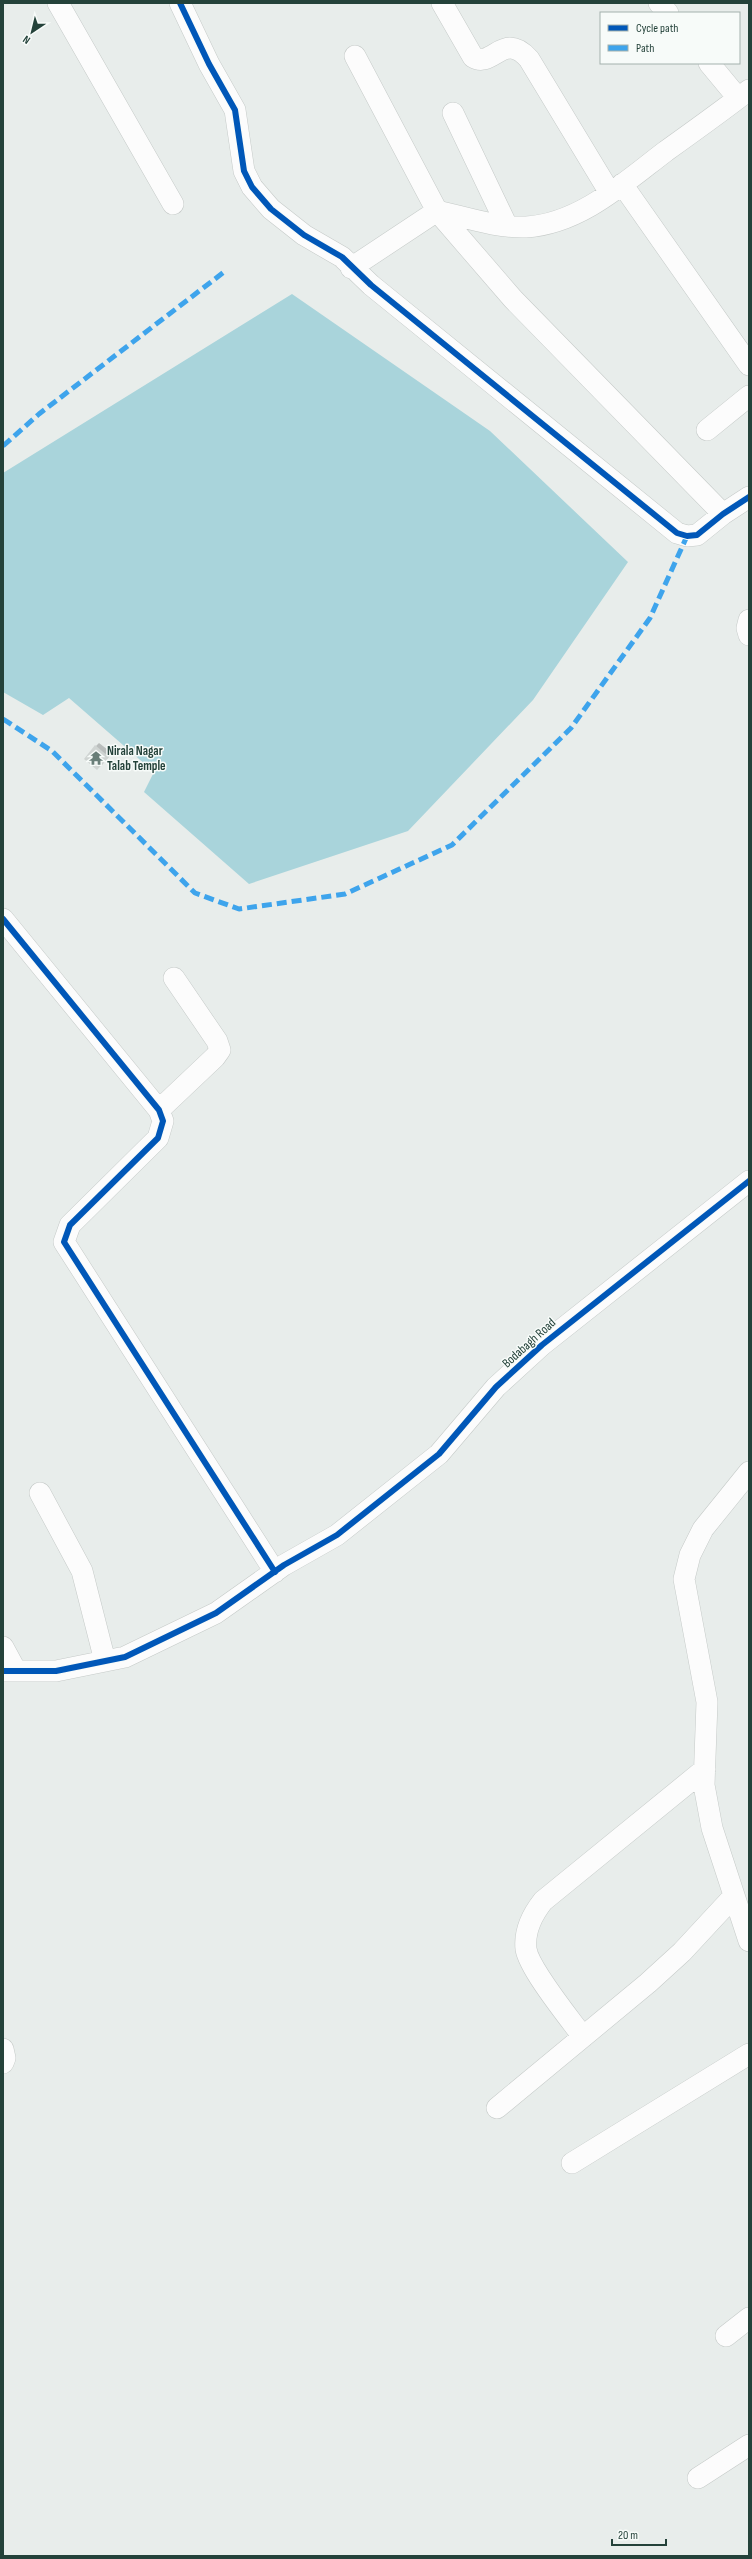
<svg xmlns="http://www.w3.org/2000/svg" width="752" height="2559" font-family="'Sofia Sans Condensed',sans-serif">
<style>
.water{fill:#a9d4db}
.shadow{fill:#0003}
.building{fill:#cfd4d2}
.lines{fill:none;stroke-linecap:round;stroke-linejoin:round}
.minor-casing{stroke:#c5cac8;stroke-width:22}
.minor{stroke:#fcfcfc;stroke-width:21}
.quiet{stroke:#3ea4ec;stroke-width:5;stroke-dasharray:10 5;stroke-linecap:butt}
.cycleway-casing{stroke:#f7fbf9;stroke-width:8}
.cycleway{stroke:#0057b8;stroke-width:6}
.labels{text-anchor:middle;dominant-baseline:central;stroke-width:3;stroke-linejoin:round;paint-order:stroke}
.poi-label{font-size:13px;font-weight:bold;fill:#24423a;stroke:#f7fbf9;text-anchor:start}
.street-label{font-size:13px;fill:#24423a;stroke:#f7fbf9}
</style>
<rect width="100%" height="100%" fill="#e8edeb"/>
<path class="water" d="M292 294 490 431 628 562 533 700 408 831 249 884 144 792 154 772 69 698 43 715 3 692V473Z"/>
<path class="shadow" d="M99 743 112 753 101 766 96 746Z"/>
<path class="building" d="M95 745 109 757 97 770 84 759Z"/>
<g class="lines">
<defs>
<path id="minor" d="M58 3 173 204
M180 3 209 64 235 110 244 171 252 187 271 209 304 235 342 257 371 285 677 533 687 536 697 535 723 514 749 497
M442 3 473 57C493 69 503 30 529 59L610 193
M659 3 668 13
M355 56 437 211 513 299 723 514
M709 63 738 98
M453 113 507 226
M622 184 749 365
M351 268 437 211C465 217 497 228 526 227 580 224 625 182 666 151 694 131 722 111 749 90
M707 430 749 396
M749 620 747 628 749 635
M3 919 159 1110 163 1121 158 1138 70 1225 64 1242 275 1572
M159 1110 215 1057 220 1050 217 1041 174 978
M749 1472 703 1529 690 1555 684 1579 707 1702 704 1785 712 1828 749 1941
M40 1493 82 1571 105 1661
M3 1647 16 1671
M3 1671H56L125 1657 216 1613 284 1565 337 1535 439 1454 496 1387 542 1345 749 1181
M583 2037C570 2019 529 1969 526 1949 524 1931 532 1915 543 1901L705 1769
M3 2049 5 2058 3 2063
M497 2108 648 1983 682 1952 733 1897
M572 2163 749 2054
M726 2336 749 2318
M698 2478 749 2445"/>
</defs>
<use href="#minor" class="minor-casing"/>
<use href="#minor" class="minor"/>
<path class="quiet" d="M3 446 39 414 224 272
M3 719 52 751 195 893 239 909 345 894 452 845 571 728 650 618 687 536"/>
<defs>
<path id="cycleway" d="M180 3 209 64 235 110 244 171 252 187 271 209 304 235 342 257 371 285 677 533 687 536 697 535 723 514 749 497
M3 919 159 1110 163 1121 158 1138 70 1225 64 1242 275 1572
M3 1671H56L125 1657 216 1613 284 1565 337 1535 439 1454 496 1387 542 1345 749 1181"/>
</defs>
<use href="#cycleway" class="cycleway-casing"/>
<use href="#cycleway" class="cycleway"/>
</g>
<defs>
<symbol id="temple-bare" viewBox="-9 -9 18 18"><path d="M0-6L5-2H3V0L6.5 2.5H4V6H1.5V3h-3V6H-4V2.5H-6.5L-3 0V-2H-5Z" fill="#697e78" stroke="#f7fbf9" stroke-width="2.5" paint-order="stroke"/></symbol>
</defs>
<g fill-rule="evenodd">
<use href="#temple-bare" x="86" y="748" width="20" height="20"/>
</g>
<g class="labels">
<g class="poi-label">
<text x="107" y="751">Nirala Nagar<tspan x="107" dy="15">Talab Temple</tspan></text>
</g>
<g class="street-label">
<text transform="translate(529 1343) rotate(-42)">Bodabagh Road</text>
</g>
</g>
<rect width="752" height="2559" fill="none" stroke="#24423a" stroke-width="8"/>
<rect x="600" y="12" width="140" height="52" fill="#f7fbf9" stroke="#a3b1ad"/>
<rect x="608" y="25" width="20" height="6" fill="#0057b8" stroke="#a3b1ad"/>
<text x="636" y="32" font-size="12" fill="#24423a">Cycle path</text>
<rect x="608" y="45" width="20" height="6" fill="#3ea4ec" stroke="#a3b1ad"/>
<text x="636" y="52" font-size="12" fill="#24423a">Path</text>
<g transform="translate(32 32) rotate(215)" stroke="#f7fbf9" stroke-width="3" paint-order="stroke">
<path d="M0-3L7 15L0 10L-7 15Z" fill="#24423a"/>
<text y="-6" font-size="11" font-weight="bold" text-anchor="middle" fill="#24423a">N</text>
</g>
<path d="M612 2539v6h54v-6" fill="none" stroke="#24423a" stroke-width="2"/>
<text x="618" y="2539" font-size="12" fill="#24423a" stroke="#f7fbf9" stroke-width="3" paint-order="stroke">20 m</text>
</svg>
